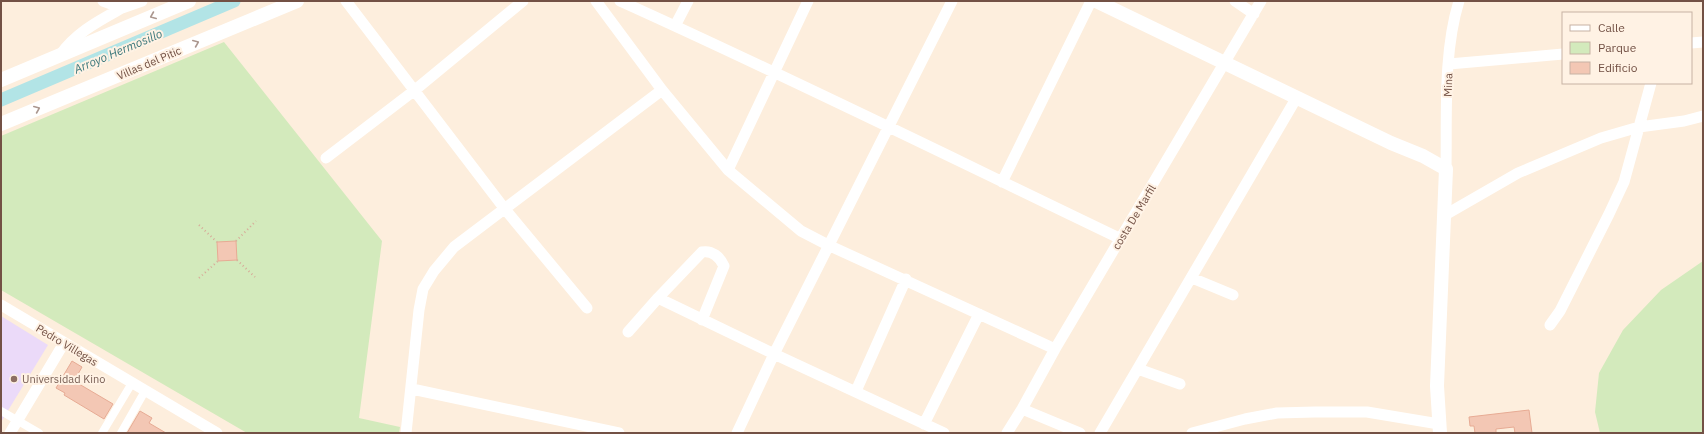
<svg xmlns="http://www.w3.org/2000/svg" width="1704" height="434" font-family="'IBM Plex Sans',sans-serif">
<style>
.education{fill:#ebdaf9}
.green{fill:#d3eabc}
.lines{fill:none;stroke-linecap:round;stroke-linejoin:round}
.canal{stroke:#b2e4e6;stroke-width:13}
.building{fill:#f3c7b4;stroke:#e7ab94}
.path{stroke:#d7aa98;stroke-width:2;stroke-dasharray:1 3;stroke-linecap:butt}
.pedestrian{stroke:#fff;stroke-width:8}
.minor{stroke:#fff;stroke-width:11}
.tertiary{stroke:#fff;stroke-width:14}
.oneway{stroke:#ab978f}
.education-dot{fill:#8d6e63;stroke:#fff2e4;stroke-width:1.5}
.labels{text-anchor:middle;dominant-baseline:central;stroke-width:4;stroke-linejoin:round;paint-order:stroke}
.street-label{font-size:11px;fill:#735145;stroke:#fff2e4}
.education-label{font-size:11px;fill:#785e54;stroke:#fff2e4;text-anchor:start}
.water-label{font-size:12px;font-style:italic;fill:#39767a;stroke:#fff2e4}
</style>
<rect width="100%" height="100%" fill="#fdeedd"/>
<path class="education" d="M1 316 48 345 1 422Z"/>
<path class="green" d="M224 42 382 241 359 418 400 427 399 433H247L1 290V136Z
M1703 261V433H1600L1595 412 1599 373 1623 330 1661 290Z"/>
<g class="lines">
<path class="canal" d="M1 100 234 1"/>
</g>
<path class="building" d="M236 241 237 260 218 261 217 242Z
M72 361 82 367 74 381 113 404 104 419 64 395 65 393 56 388Z
M1529 410 1532 433H1515L1514 427 1496 429V433H1475L1474 426H1470L1469 417Z
M140 411 152 418 149 423 166 433H127Z"/>
<g class="lines">
<path class="path" d="M199 225 217 242
M236 241 256 221
M237 260 255 277
M199 278 218 261"/>
<path class="pedestrian" d="M1 411 39 433
M102 433 132 383
M121 433 145 391"/>
<path class="minor" d="M103 1 122 8 142 1
M346 1 504 208 587 308
M596 1 662 90 728 170 801 231 828 245 1055 349
M620 1C789 77 954 159 1121 239
M1235 1 1254 14
M675 26 688 1
M1691 43 1703 42
M60 55C77 32 97 22 122 8
M1449 64 1563 54
M326 158 415 90 523 1
M1446 169C1447 115 1443 53 1459 1
M728 170 808 1
M1002 182 1091 1
M1445 215 1518 173 1601 138 1639 127 1684 121 1703 116
M1192 278 1233 295
M658 298 774 354 944 433
M1 305 217 433
M1550 325 1560 311 1609 214 1624 182 1651 83
M628 332 658 298 702 252C712 250 720 257 724 266L702 320
M1138 369 1180 384
M412 389 619 433
M856 391 906 279
M1022 409 1080 433
M924 424 979 314
M10 433 64 343
M406 433 419 310 423 289 434 271 454 247 662 90
M737 433 774 354 952 1
M1007 433 1022 409 1055 349 1261 1
M1100 433 1297 97
M1192 433 1245 419 1277 413 1315 412H1367L1439 424"/>
<path class="tertiary" d="M1096 1 1391 143 1423 156 1446 169 1437 386 1440 433
M1 80 189 1
M1 124 297 1"/>
</g>
<defs><path id="oneway-chevron" d="M-2-3.5L2.5 0L-2 3.5" fill="none" stroke-width="1.6" stroke-linecap="round" stroke-linejoin="round"/></defs>
<g class="oneway">
<use href="#oneway-chevron" transform="translate(153 16) rotate(157)"/>
<use href="#oneway-chevron" transform="translate(196 43) rotate(-23)"/>
<use href="#oneway-chevron" transform="translate(37 109) rotate(-23)"/>
</g>
<circle class="education-dot" cx="14" cy="379" r="4"/>
<g class="labels">
<g class="street-label">
<text transform="translate(149 63) rotate(-23)">Villas del Pitic</text>
<text transform="translate(1448 85) rotate(-88)">Mina</text>
<text transform="translate(1134 217) rotate(-59)">costa De Marfil</text>
<text transform="translate(67 345) rotate(31)">Pedro Villegas</text>
</g>
<g class="education-label">
<text x="22" y="379">Universidad Kino</text>
</g>
<g class="water-label">
<text transform="translate(118 51) rotate(-23)">Arroyo Hermosillo</text>
</g>
</g>
<rect width="1704" height="434" fill="none" stroke="#735145" stroke-width="4"/>
<rect x="1562" y="12" width="130" height="72" fill="#fff2e4" stroke="#c7b2a4"/>
<rect x="1570" y="25" width="20" height="6" fill="#ffffff" stroke="#c7b2a4"/>
<text x="1598" y="32" font-size="12" fill="#735145">Calle</text>
<rect x="1570" y="42" width="20" height="12" fill="#d3eabc" stroke="#c7b2a4"/>
<text x="1598" y="52" font-size="12" fill="#735145">Parque</text>
<rect x="1570" y="62" width="20" height="12" fill="#f3c7b4" stroke="#c7b2a4"/>
<text x="1598" y="72" font-size="12" fill="#735145">Edificio</text>
</svg>
